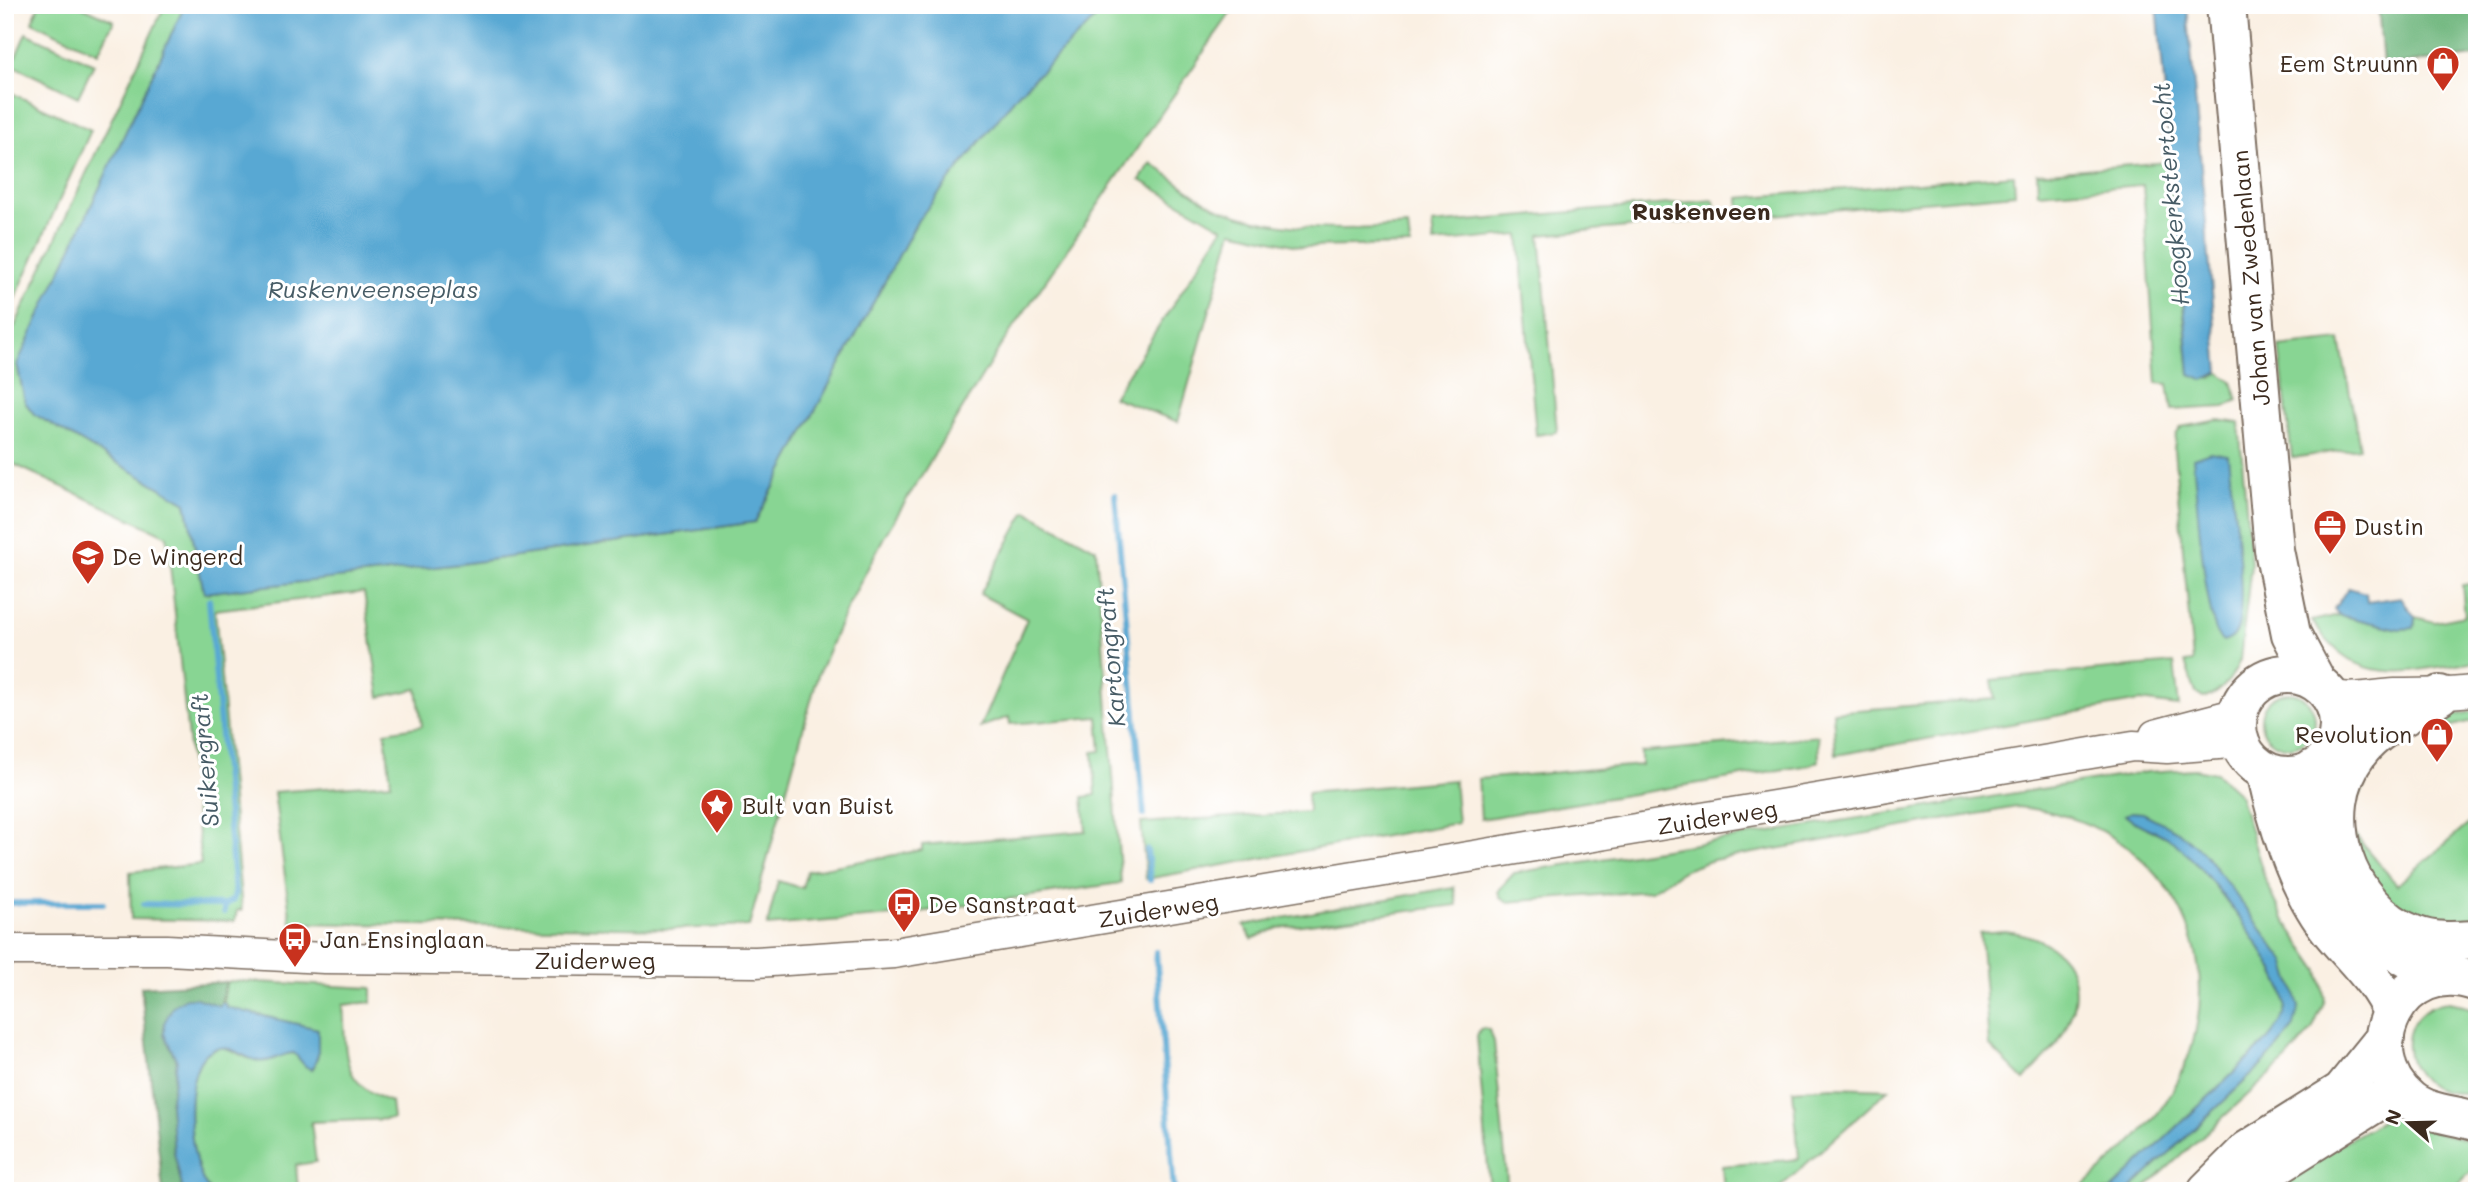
<svg xmlns="http://www.w3.org/2000/svg" width="2482" height="1196" font-family="Mali,sans-serif">
<style>
.green{fill:#88d593;stroke:#628058;stroke-width:2}
.forest{fill:#6eb67d;stroke:#54704e;stroke-width:2}
.water{fill:#58a8d3;stroke:#4a6978;stroke-width:2}
.lines{fill:none;stroke-linecap:round;stroke-linejoin:round}
.stream{stroke:#58a8d3;stroke-width:6}
.minor-casing{stroke:#7e6f63;stroke-width:33}
.major-casing{stroke:#7e6f63;stroke-width:42}
.highway-casing{stroke:#7e6f63;stroke-width:42}
.minor{stroke:#fff;stroke-width:30}
.major{stroke:#fff;stroke-width:38}
.highway{stroke:#fff;stroke-width:38}
.labels{text-anchor:middle;dominant-baseline:central;stroke-width:6;stroke-linejoin:round;paint-order:stroke}
.poi-label{font-size:23px;fill:#3b2a1e;stroke:#fff;text-anchor:start}
.street-label{font-size:23px;fill:#3b2a1e;stroke:#fff}
.water-label{font-size:24px;font-style:italic;fill:#475c66;stroke:#fff}
.neighbourhood-label{font-size:24px;font-weight:bold;fill:#3b2a1e;stroke:#fff}
</style>
<rect width="100%" height="100%" fill="#fff"/>
<filter id="ink" filterUnits="userSpaceOnUse"><feTurbulence type="fractalNoise" baseFrequency=".0143" numOctaves="2"/><feDisplacementMap in="SourceGraphic" scale="14" xChannelSelector="R" yChannelSelector="G"/><feConvolveMatrix kernelMatrix="1 2 1 2 8 2 1 2 1" color-interpolation-filters="sRGB"/></filter>
<filter id="wash" filterUnits="userSpaceOnUse"><feTurbulence type="fractalNoise" baseFrequency=".00686" numOctaves="4" result="noise"/><feDisplacementMap in="SourceGraphic" scale="28" xChannelSelector="R" yChannelSelector="G"/><feGaussianBlur stdDeviation="1.57" result="paint"/><feColorMatrix in="noise" values="0 0 0 0 0 0 0 0 0 0 0 0 0 0 0 0 0 1.4 0 .05"/><feComposite in="paint" operator="in"/></filter>
<g filter="url(#wash)">
<rect width="100%" height="100%" fill="#faf0e3"/>
<path class="green" d="M39 5H79L114 21 98 53 32 22Z
M165 5H185L17 365 25 402 34 414 186 503 204 593 461 564 755 522 918 220 1018 94 1109 5H1236L1000 347 885 535 845 612 818 675 749 926 674 929 291 923 274 792 391 783 385 732 422 726 417 689 380 697 364 592 215 610 242 910H237L235 921 131 919 130 872 201 864 167 536 5 460V347Z
M26 33 94 64 78 97 12 65Z
M5 90 91 130 5 321Z
M2168 162 2190 374 2212 378 2219 372 2232 382 2238 400 2225 407 2172 410 2168 384 2157 383 2143 185 2038 193 2037 173Z
M1151 163C1174 178 1198 200 1223 210 1281 232 1347 231 1408 226L1410 245 1302 247 1232 231 1178 422 1113 397 1223 228 1140 180Z
M2014 175 2015 194 1740 218 1739 198Z
M1714 200 1716 219 1540 235 1557 432 1536 435 1519 235 1434 243 1432 224Z
M2340 340 2360 448 2292 458 2279 347Z
M2219 420 2239 423 2251 565 2240 660C2233 676 2221 695 2203 698L2196 693 2185 663 2193 662 2174 449 2176 435 2181 427Z
M1026 511 1096 549 1121 883 892 916 767 926 778 881 802 888 807 871 922 850V845L1086 831 1083 797 1096 795 1093 752 1101 751 1098 717 1010 724 1009 717 980 727 1027 619 980 594Z
M2477 583V661C2404 671 2359 691 2312 621L2339 615 2399 629 2414 628 2415 617 2435 622 2465 616 2462 585Z
M2174 663 2179 706 2140 701 1836 755 1833 712 1995 699 1992 680Z
M2261 720a27 27 0 1 1 54 0a27 27 0 1 1-54 0Z
M2477 711V720L2388 742 2345 823 2397 885 2477 817V929C2462 930 2443 935 2429 931 2352 907 2310 795 2381 740 2407 720 2446 717 2477 711Z
M1818 736 1819 761 1810 765 1481 819 1478 779 1641 765V752H1645Z
M2195 769 2216 773 2239 794 2266 882 2285 921 2319 971 2325 1000 2312 1030 2287 1059 2142 1191H2129L2265 1062 2293 1029 2285 961 2205 854 2125 815C2140 828 2162 832 2177 844 2204 867 2283 969 2286 1003 2287 1019 2272 1034 2263 1045L2110 1191H2078C2112 1160 2151 1130 2173 1090 2246 959 2163 819 2017 807L1713 860 1685 870 1650 891 1507 902 1500 898 1498 891 1514 873 2147 772Z
M1454 780 1458 823 1146 879 1141 823 1308 812 1307 793Z
M1454 887 1457 905 1278 928 1252 939 1244 925Z
M2005 931C2069 938 2093 983 2060 1039 2052 1054 2035 1067 2024 1080L1989 1045 1980 933Z
M238 981 372 988V1002L343 1005C347 1054 338 1083 391 1102L393 1119 311 1122 316 1162 296 1165 298 1191H210C188 1169 179 1065 212 1050 228 1042 238 1057 252 1059 267 1062 280 1053 295 1053L302 1062 314 1067 318 1055V1029L225 1007 223 1003 226 982Z
M2448 1002 2464 1005 2477 1012V1093C2464 1092 2451 1095 2439 1090 2395 1071 2397 1008 2448 1002Z
M1484 1028 1489 1030 1494 1041 1508 1191H1490L1477 1036 1480 1029Z
M1832 1087 1889 1089 1776 1191H1724L1722 1166 1799 1159 1793 1090Z
M2389 1117C2404 1119 2414 1125 2427 1130 2444 1136 2461 1135 2477 1145V1166L2451 1191H2256Z"/>
<path class="forest" d="M2378 5H2477V56L2383 65Z
M226 982 220 1007 196 998H186L164 1034 177 1061 170 1105 174 1152 183 1191H163L141 987Z"/>
<path class="water" d="M185 5H1109L1018 94 918 220 755 522 461 564 204 593 186 503 34 414 25 402 17 364Z
M2157 5H2187L2219 372 2204 380 2190 374Z
M2210 452 2228 455C2232 498 2247 590 2238 628 2236 636 2231 640 2223 642 2205 633 2196 486 2193 458Z
M2348 588 2366 593 2367 602 2401 597 2415 617 2414 628 2399 629 2339 615 2334 609Z
M2131 812 2143 813 2178 831 2205 854 2285 961 2299 1006 2293 1029 2265 1062 2129 1191H2110L2263 1045C2272 1034 2287 1019 2286 1003 2283 969 2204 866 2176 844 2161 831 2139 828 2125 815Z
M186 998H196L220 1006 221 1003H225L226 1007 318 1029V1055L312 1070 305 1066 294 1053C282 1053 270 1064 258 1061 242 1058 229 1042 212 1050 179 1064 188 1169 210 1191H183L174 1152 170 1105 177 1061 164 1034V1023L173 1006Z"/>
<g class="lines">
<path class="stream" d="M1115 495 1144 815
M209 600 235 894 233 900 224 905V912
M1147 850 1150 880
M5 903H103
M144 904 224 905
M1156 952 1174 1191"/>
</g>
</g>
<g filter="url(#ink)">
<g class="lines">
<defs>
<path id="minor" d="M2329 695C2352 701 2372 695 2395 694 2423 693 2449 695 2477 690
M2338 734 2353 723 2403 706
M2155 735 2227 716 2240 708
M5 950H167L324 958 756 962 894 953 2133 746 2167 748 2231 743 2241 745"/>
<path id="major" d="M2226 5 2274 550 2291 634 2317 683
M2237 725a51 51 0 1 1 102 0a51 51 0 1 1-102 0Z
M2313 769C2306 792 2311 814 2317 837 2339 912 2374 948 2446 976
M2266 771C2276 816 2291 869 2315 908 2337 946 2375 971 2392 1012
M2477 982C2401 953 2351 1052 2410 1100 2429 1115 2455 1114 2477 1122
M2207 1191 2248 1150 2342 1091 2385 1038
M2221 1191 2264 1173 2375 1103 2387 1098 2410 1100"/>
<path id="highway" d="M2440 695C2412 713 2378 726 2358 753 2313 812 2345 908 2414 935 2435 943 2455 941 2477 940"/>
</defs>
<use href="#minor" class="minor-casing"/>
<use href="#major" class="major-casing"/>
<use href="#highway" class="highway-casing"/>
<use href="#minor" class="minor"/>
<use href="#major" class="major"/>
<use href="#highway" class="highway"/>
</g>
</g>
<defs>
<symbol id="shop-pin" viewBox="-11 -11 22 30"><path d="M0 17L-7.5 6A9.5 9.5 0 1 1 7.5 6Z" fill="#c8321e" stroke="#fff"/><path d="M-5-2.5h2.3a2.7 3.5 0 0 1 5.4 0H5L5.5 6h-11ZM-1.5-2.5h3a1.5 2.3 0 0 0-3 0Z" fill="#fff"/></symbol>
<symbol id="office-pin" viewBox="-11 -11 22 30"><path d="M0 17L-7.5 6A9.5 9.5 0 1 1 7.5 6Z" fill="#c8321e" stroke="#fff"/><path d="M-6-3h4V-5.5h4V-3h4V5H-6ZM-1-4.5V-3h2v-1.5ZM-6 0V1H6V0Z" fill="#fff"/></symbol>
<symbol id="school-pin" viewBox="-11 -11 22 30"><path d="M0 17L-7.5 6A9.5 9.5 0 1 1 7.5 6Z" fill="#c8321e" stroke="#fff"/><path d="M0-5L7-2L0 1L-7-2ZM-4 1L0 2.5L4 1V4Q0 6-4 4Z" fill="#fff"/></symbol>
<symbol id="sight-pin" viewBox="-11 -11 22 30"><path d="M0 17L-7.5 6A9.5 9.5 0 1 1 7.5 6Z" fill="#c8321e" stroke="#fff"/><path d="M0-6L1.8-2.2L6-1.7L2.9 1.2L3.7 5.4L0 3.3L-3.7 5.4L-2.9 1.2L-6-1.7L-1.8-2.2Z" fill="#fff"/></symbol>
<symbol id="bus-pin" viewBox="-11 -11 22 30"><path d="M0 17L-7.5 6A9.5 9.5 0 1 1 7.5 6Z" fill="#c8321e" stroke="#fff"/><path d="M-5-6H5V4H4V6H2V4H-2V6H-4V4H-5ZM-3.5-4V0h7V-4ZM-3.5 1.2v1.5H-2V1.2ZM2 1.2v1.5H3.5V1.2Z" fill="#fff"/></symbol>
</defs>
<g fill-rule="evenodd">
<use href="#shop-pin" x="2424" y="44" width="38" height="52"/>
<use href="#office-pin" x="2311" y="507" width="38" height="52"/>
<use href="#school-pin" x="69" y="537" width="38" height="52"/>
<use href="#shop-pin" x="2418" y="715" width="38" height="52"/>
<use href="#sight-pin" x="698" y="786" width="38" height="52"/>
<use href="#bus-pin" x="885" y="885" width="38" height="52"/>
<use href="#bus-pin" x="276" y="920" width="38" height="52"/>
</g>
<g class="labels">
<g class="poi-label">
<text x="2418" y="63" text-anchor="end">Eem Struunn</text>
<text x="2354" y="526">Dustin</text>
<text x="112" y="556">De Wingerd</text>
<text x="2412" y="734" text-anchor="end">Revolution</text>
<text x="742" y="805">Bult van Buist</text>
<text x="928" y="904">De Sanstraat</text>
<text x="320" y="939">Jan Ensinglaan</text>
</g>
<g class="street-label">
<text transform="translate(2250 278) rotate(-95)">Johan van Zwedenlaan</text>
<text transform="translate(1717 817) rotate(-9)">Zuiderweg</text>
<text transform="translate(1158 910) rotate(-9)">Zuiderweg</text>
<text x="595" y="960">Zuiderweg</text>
</g>
<g class="water-label">
<text transform="translate(2170 194) rotate(-95)">Hoogkerkstertocht</text>
<text x="373" y="288">Ruskenveenseplas</text>
<text transform="translate(1110 657) rotate(-95)">Kartongraft</text>
<text transform="translate(204 760) rotate(-95)">Suikergraft</text>
</g>
<g class="neighbourhood-label">
<text x="1701" y="210">Ruskenveen</text>
</g>
</g>
<rect width="2482" height="1196" fill="none" stroke="#fff" stroke-width="28"/>
<g transform="translate(2409 1123) rotate(290)" stroke="#ffffff" stroke-width="5" paint-order="stroke">
<path d="M0-5L12 26L0 18L-12 26Z" fill="#3b2a1e"/>
<text y="-10" font-size="19" font-weight="bold" text-anchor="middle" fill="#3b2a1e">N</text>
</g>
</svg>
